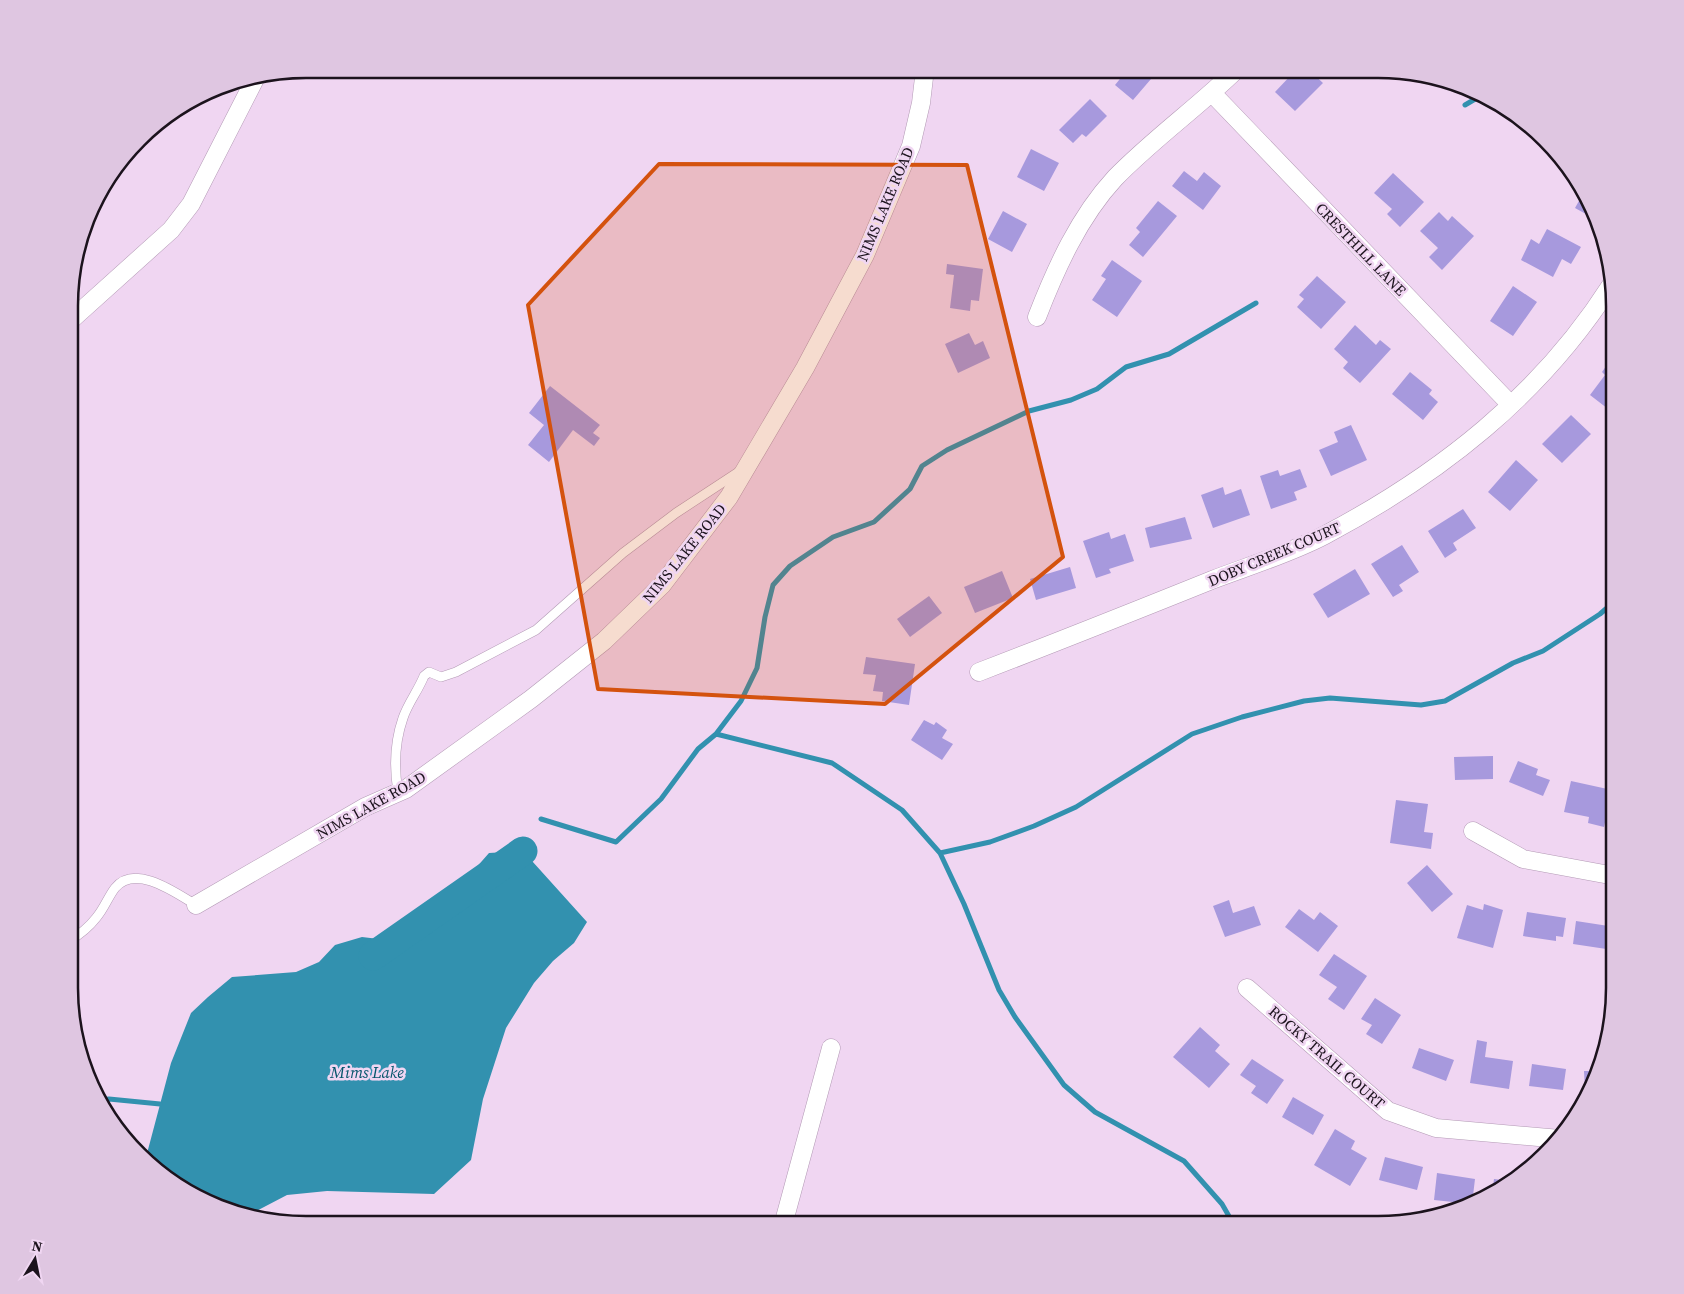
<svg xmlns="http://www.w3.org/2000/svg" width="1684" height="1294" font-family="'Source Serif 4',serif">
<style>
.water{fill:#3291af}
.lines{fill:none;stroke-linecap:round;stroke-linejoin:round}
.stream{stroke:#3291af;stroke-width:5}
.river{stroke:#3291af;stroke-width:29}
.building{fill:#a799dd}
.service-casing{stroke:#b39ab5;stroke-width:10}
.minor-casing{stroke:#b39ab5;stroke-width:19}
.service{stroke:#fff;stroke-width:9}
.minor{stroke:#fff;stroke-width:18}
.marked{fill:#d4520e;fill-opacity:0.2;stroke:#d4520e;stroke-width:4;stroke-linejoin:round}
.labels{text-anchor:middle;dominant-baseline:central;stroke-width:5;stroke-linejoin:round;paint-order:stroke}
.street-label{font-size:15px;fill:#1c131d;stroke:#f0d6f2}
.water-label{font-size:16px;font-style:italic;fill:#04556b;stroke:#f0d6f2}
.rim{fill:none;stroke:#1c131d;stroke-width:2.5}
</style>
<rect width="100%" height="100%" fill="#f0d6f2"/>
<path class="water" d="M523 851 587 922 574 943 553 961 534 983 506 1028 483 1099 471 1160 434 1194 327 1191 287 1195 249 1215 215 1207 150 1167 145 1161 171 1063 191 1013 208 997 232 977 296 972 319 962 335 945 362 937 387 940 424 927 489 853Z"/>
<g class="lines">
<path class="stream" d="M1465 105 1482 95
M716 734 832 763 902 810 940 853 964 904 999 990 1015 1017 1064 1085 1095 1112 1184 1161 1222 1204 1234 1225
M541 819 616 842 661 799 698 749 716 734 741 701 757 668 765 617 773 585 790 566 833 537 874 522 910 489 922 466 947 450 1029 411 1071 400 1097 389 1126 367 1169 354 1256 303
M940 853 990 842 1034 826 1076 807 1192 734 1242 717 1304 701 1330 698 1421 705 1445 701 1513 663 1543 651 1600 614 1615 601
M99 1100 109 1099 160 1104"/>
<path class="river" d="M373 956 523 851"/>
</g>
<path class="building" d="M1128 69H1153L1157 72 1133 100 1115 85Z
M1308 69 1323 83 1295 111 1275 92 1293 73 1298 78Z
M1090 99 1107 116 1086 137 1082 134 1073 143 1059 130Z
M1031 149 1059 163 1044 191 1017 177Z
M1184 171 1197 181 1204 172 1221 186 1203 210 1172 186Z
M1393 173 1424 202 1400 227 1387 214 1392 209 1374 193Z
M1584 192 1591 201 1595 219 1575 208Z
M1158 201 1177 216 1143 257 1129 245 1140 232 1136 228Z
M1003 211 1027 224 1012 252 988 239Z
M1439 212 1448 221 1452 216 1474 236 1442 270 1429 257 1438 248 1420 231Z
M1547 229 1581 247 1571 264 1562 259 1553 277 1521 260 1531 239 1539 244Z
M1112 260 1142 281 1117 317 1092 300 1106 279 1101 276Z
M947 264 983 269 979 301 971 300 970 311 950 308 954 275 946 274Z
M1317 276 1346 302 1321 329 1297 307 1304 299 1299 295Z
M1513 286 1537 302 1513 336 1490 321Z
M1355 325 1376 345 1380 340 1391 349 1360 383 1343 368 1348 362 1334 349Z
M969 333 975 345 983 341 990 358 958 373 945 344Z
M1611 359 1615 363V408L1612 412 1590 395 1605 375 1602 372Z
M1410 372 1432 390 1429 394 1438 402 1423 420 1392 394Z
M550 386 600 425 593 433 600 438 594 446 573 430 549 462 528 445 544 425 529 413Z
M1571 415 1591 434 1562 463 1542 444Z
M1351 425 1367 460 1331 476 1319 450 1338 442 1334 432Z
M1516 460 1538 480 1510 511 1488 492Z
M1300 469 1307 487 1294 492 1297 500 1271 509 1260 476 1278 470 1280 476Z
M1223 487 1225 495 1241 489 1250 515 1213 528 1201 495Z
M1463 509 1476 528 1453 543 1457 550 1445 558 1428 531Z
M1185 517 1192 539 1150 548 1145 528Z
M1109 532 1111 539 1125 534 1134 561 1109 569 1111 573 1096 578 1083 541Z
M1402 545 1419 572 1399 585 1403 591 1393 597 1371 564Z
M1070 567 1076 588 1036 600 1030 579Z
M1355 569 1370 594 1328 618 1313 594Z
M1002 571 1013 598 975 613 964 587Z
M929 596 942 613 910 637 897 619Z
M866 657 915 664 909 705 882 701 883 692 873 691 876 675 863 674Z
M924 720 934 725 936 722 947 730 942 738 953 744 942 760 911 740Z
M1493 756V779L1455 780 1454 757Z
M1518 761 1538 769 1536 775 1550 780 1543 796 1509 782Z
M1571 781 1612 790 1604 827 1588 823 1589 817 1564 812Z
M1396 800 1428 804 1424 832 1433 833 1431 849 1390 843Z
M1427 865 1453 894 1432 912 1407 883Z
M1229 900 1233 913 1254 906 1261 925 1225 937 1213 906Z
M1484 904 1503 910 1493 948 1457 938 1467 905 1483 910Z
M1299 909 1314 920 1320 912 1338 926 1318 952 1285 927Z
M1527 912 1566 918 1563 937 1556 936V941L1523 936Z
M1576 921 1615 927 1613 950 1573 944Z
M1334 954 1367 976 1344 1010 1328 999 1337 987 1319 975Z
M1375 998 1401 1015 1382 1044 1366 1034 1372 1025 1361 1019Z
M1200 1027 1220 1045 1215 1051 1230 1064 1209 1088 1173 1057Z
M1477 1040 1487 1042 1485 1057 1513 1061 1509 1089 1470 1083Z
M1419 1048 1454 1060 1446 1081 1412 1068Z
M1252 1059 1284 1080 1267 1104 1251 1093 1256 1086 1240 1075Z
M1532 1064 1566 1069 1563 1090 1529 1086Z
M1584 1071H1599L1591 1090H1585Z
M1293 1097 1324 1115 1313 1135 1282 1117Z
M1335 1129 1355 1141 1351 1149 1367 1158 1350 1186 1314 1165Z
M1385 1157 1423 1167 1417 1190 1379 1180Z
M1437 1173 1475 1179 1472 1204 1434 1200Z
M1494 1179 1509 1181 1492 1194Z"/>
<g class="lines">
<defs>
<path id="service" d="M398 792C394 768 395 741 403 718 408 703 418 691 424 676L429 672 441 677 456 672 536 630 623 553 676 513 740 471
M69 941C79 935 89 927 96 918 104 909 108 897 115 888 135 863 176 893 196 905"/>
<path id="minor" d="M1212 93 1511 405
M1037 317C1056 268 1079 217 1115 178 1153 139 1198 107 1237 69
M71 320 171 230 191 204 256 77
M979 672C1057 642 1135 611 1212 580 1249 566 1291 553 1325 535 1440 474 1540 396 1611 285
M1473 831 1523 859 1615 876
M196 905 365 807 406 789 531 699 604 641 662 585 729 497 805 368 865 255 911 146 921 103 925 69
M1247 988 1388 1111 1436 1128 1560 1139
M783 1225 831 1048"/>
</defs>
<use href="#service" class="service-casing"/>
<use href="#minor" class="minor-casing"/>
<use href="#service" class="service"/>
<use href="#minor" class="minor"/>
</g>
<path class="marked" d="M659 164 967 165 1063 557 885 704 598 689 528 305Z"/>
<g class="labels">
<g class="street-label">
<text transform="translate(885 204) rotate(-67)">NIMS LAKE ROAD</text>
<text transform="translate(1361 249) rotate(46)">CRESTHILL LANE</text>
<text transform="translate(684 553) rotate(-51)">NIMS LAKE ROAD</text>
<text transform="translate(1274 554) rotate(-23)">DOBY CREEK COURT</text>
<text transform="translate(371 805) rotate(-29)">NIMS LAKE ROAD</text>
<text transform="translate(1327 1057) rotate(41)">ROCKY TRAIL COURT</text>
</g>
<g class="water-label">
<text x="367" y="1072">Mims Lake</text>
</g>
</g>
<path d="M0 0H1684V1294H0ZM306 78H1378A228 228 0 0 1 1606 306V988A228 228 0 0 1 1378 1216H306A228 228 0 0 1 78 988V306A228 228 0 0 1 306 78Z" fill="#dfc6e1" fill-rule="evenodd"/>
<path class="rim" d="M306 78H1378A228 228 0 0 1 1606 306V988A228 228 0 0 1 1378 1216H306A228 228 0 0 1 78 988V306A228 228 0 0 1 306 78Z"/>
<g transform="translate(35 1259) rotate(10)" stroke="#f0d6f2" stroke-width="4" paint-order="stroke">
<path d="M0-4L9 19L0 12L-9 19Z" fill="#1c131d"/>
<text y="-8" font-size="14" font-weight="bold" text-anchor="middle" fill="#1c131d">N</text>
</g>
</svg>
